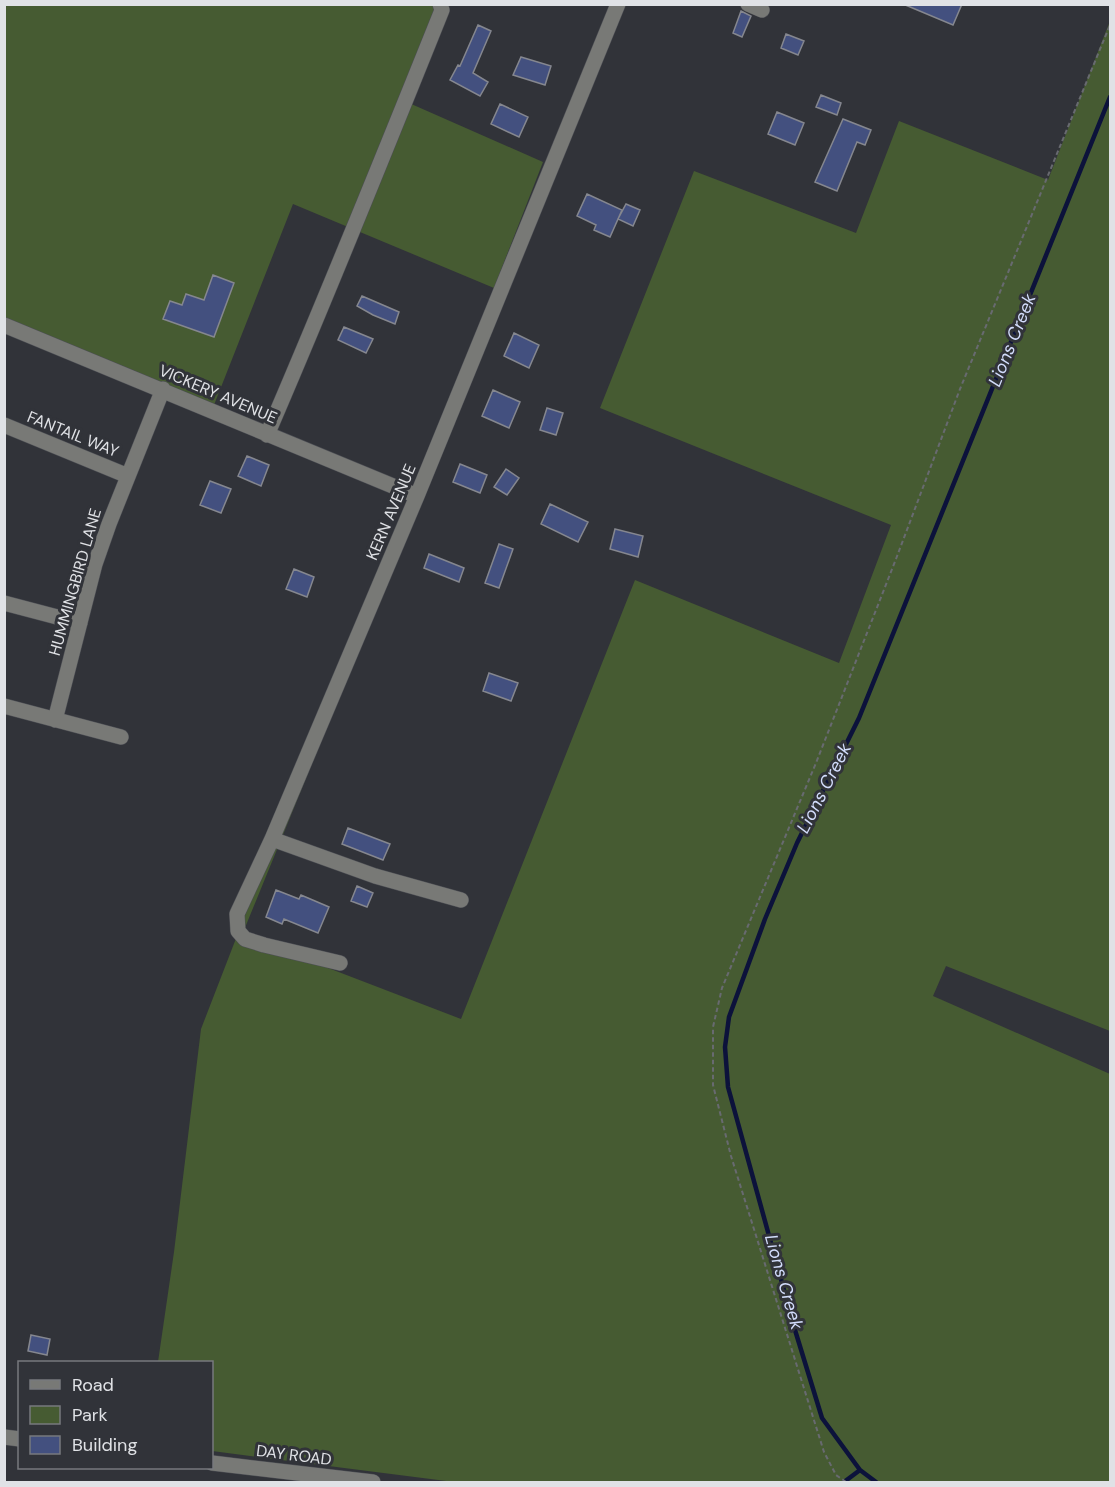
<svg xmlns="http://www.w3.org/2000/svg" width="1115" height="1487" font-family="'DM Sans',sans-serif">
<style>
.green{fill:#465b32}
.lines{fill:none;stroke-linecap:round;stroke-linejoin:round}
.stream{stroke:#0c123b;stroke-width:4.5}
.building{fill:#43507f;stroke:#85878f;stroke-width:1.5}
.minor-casing{stroke:#4d4f55;stroke-width:16}
.path{stroke:#686a70;stroke-width:2;stroke-dasharray:4.5 3;stroke-linecap:butt}
.minor{stroke:#787976;stroke-width:15}
.labels{text-anchor:middle;dominant-baseline:central;stroke-width:6;stroke-linejoin:round;paint-order:stroke}
.street-label{font-size:16px;fill:#e0e2e6;stroke:#313339}
.water-label{font-size:18px;font-style:italic;fill:#d2dcfb;stroke:#313339}
</style>
<rect width="100%" height="100%" fill="#313339"/>
<path class="green" d="M5 5H440L409 103 543 162 494 288 293 204 214 405 132 370 5 328Z
M1110 21V1031L946 966 933 996 1110 1074V1482H454L212 1451V1362H158L174 1252 201 1029 266 861 421 497 242 935 461 1019 635 580 839 663 891 525 600 408 694 171 856 233 899 121 1048 180Z"/>
<g class="lines">
<path class="stream" d="M844 1482 860 1470
M876 1482 860 1470 822 1418 795 1330 728 1087 725 1047 729 1017 765 919 797 843 859 718 1110 97"/>
</g>
<path class="building" d="M903 4H962L953 25Z
M741 11 751 16 742 37 733 33Z
M478 25 491 31 473 73 488 82 480 96 450 80 458 65 460 66Z
M786 34 804 41 798 55 781 48Z
M521 57 551 66 545 85 513 75Z
M821 95 841 103 837 115 816 107Z
M500 104 528 117 519 137 491 124Z
M777 112 804 123 795 145 768 134Z
M843 119 871 130 865 145 857 142 837 191 815 182Z
M587 194 622 210 610 237 594 230 596 225 577 216Z
M626 204 640 210 633 226 618 219Z
M213 275 234 283 214 337 163 319 170 301 182 305 186 294 204 300Z
M362 296 399 312 395 324 373 315 357 306Z
M344 327 373 339 366 353 338 340Z
M514 333 539 345 529 368 504 356Z
M493 390 520 402 509 428 482 416Z
M547 408 563 413 556 435 540 430Z
M247 456 269 465 261 486 238 476Z
M460 464 487 475 480 493 453 482Z
M506 469 519 478 507 495 494 487Z
M210 481 231 489 221 513 200 505Z
M550 504 588 522 578 542 541 524Z
M615 529 643 536 638 557 610 549Z
M499 544 513 549 499 588 485 583Z
M429 554 464 568 459 582 424 568Z
M294 569 314 577 307 597 286 589Z
M489 673 518 683 511 701 483 691Z
M348 828 390 844 383 860 342 844Z
M357 886 373 893 367 907 351 901Z
M276 890 299 899 301 895 329 907 318 933 284 919 282 924 266 917Z
M31 1335 50 1339 47 1355 28 1351Z"/>
<g class="lines">
<defs>
<path id="minor" d="M748 4 762 10
M4 325 417 496
M4 425 128 476
M267 435C328 294 385 152 442 10L440 4
M4 603 80 623
M4 706 121 737
M55 720 95 564 109 524 163 389
M272 839 375 876 461 900
M340 963 264 945 245 939 238 931 237 914 272 839 417 496 618 4
M4 1437 20 1439
M212 1463 373 1482"/>
</defs>
<use href="#minor" class="minor-casing"/>
<path class="path" d="M846 1482 836 1475 824 1452 731 1156 713 1085V1027L722 988 816 763 896 559 960 389 1110 25"/>
<use href="#minor" class="minor"/>
</g>
<g class="labels">
<g class="street-label">
<text transform="translate(218 394) rotate(23)">VICKERY AVENUE</text>
<text transform="translate(73 434) rotate(22)">FANTAIL WAY</text>
<text transform="translate(391 512) rotate(-67)">KERN AVENUE</text>
<text transform="translate(75 582) rotate(-74)">HUMMINGBIRD LANE</text>
<text transform="translate(294 1455) rotate(7)">DAY ROAD</text>
</g>
<g class="water-label">
<text transform="translate(1012 340) rotate(-68)">Lions Creek</text>
<text transform="translate(824 788) rotate(-63)">Lions Creek</text>
<text transform="translate(784 1282) rotate(74)">Lions Creek</text>
</g>
</g>
<rect width="1115" height="1487" fill="none" stroke="#e0e2e6" stroke-width="12"/>
<rect x="18" y="1361" width="195" height="108" fill="#313339" stroke="#77797e" stroke-width="1.5"/>
<rect x="30" y="1380" width="30" height="9" fill="#787976" stroke="#77797e" stroke-width="1.5"/>
<text x="72" y="1391" font-size="18" fill="#e0e2e6">Road</text>
<rect x="30" y="1406" width="30" height="18" fill="#465b32" stroke="#77797e" stroke-width="1.5"/>
<text x="72" y="1421" font-size="18" fill="#e0e2e6">Park</text>
<rect x="30" y="1436" width="30" height="18" fill="#43507f" stroke="#77797e" stroke-width="1.5"/>
<text x="72" y="1451" font-size="18" fill="#e0e2e6">Building</text>
</svg>
